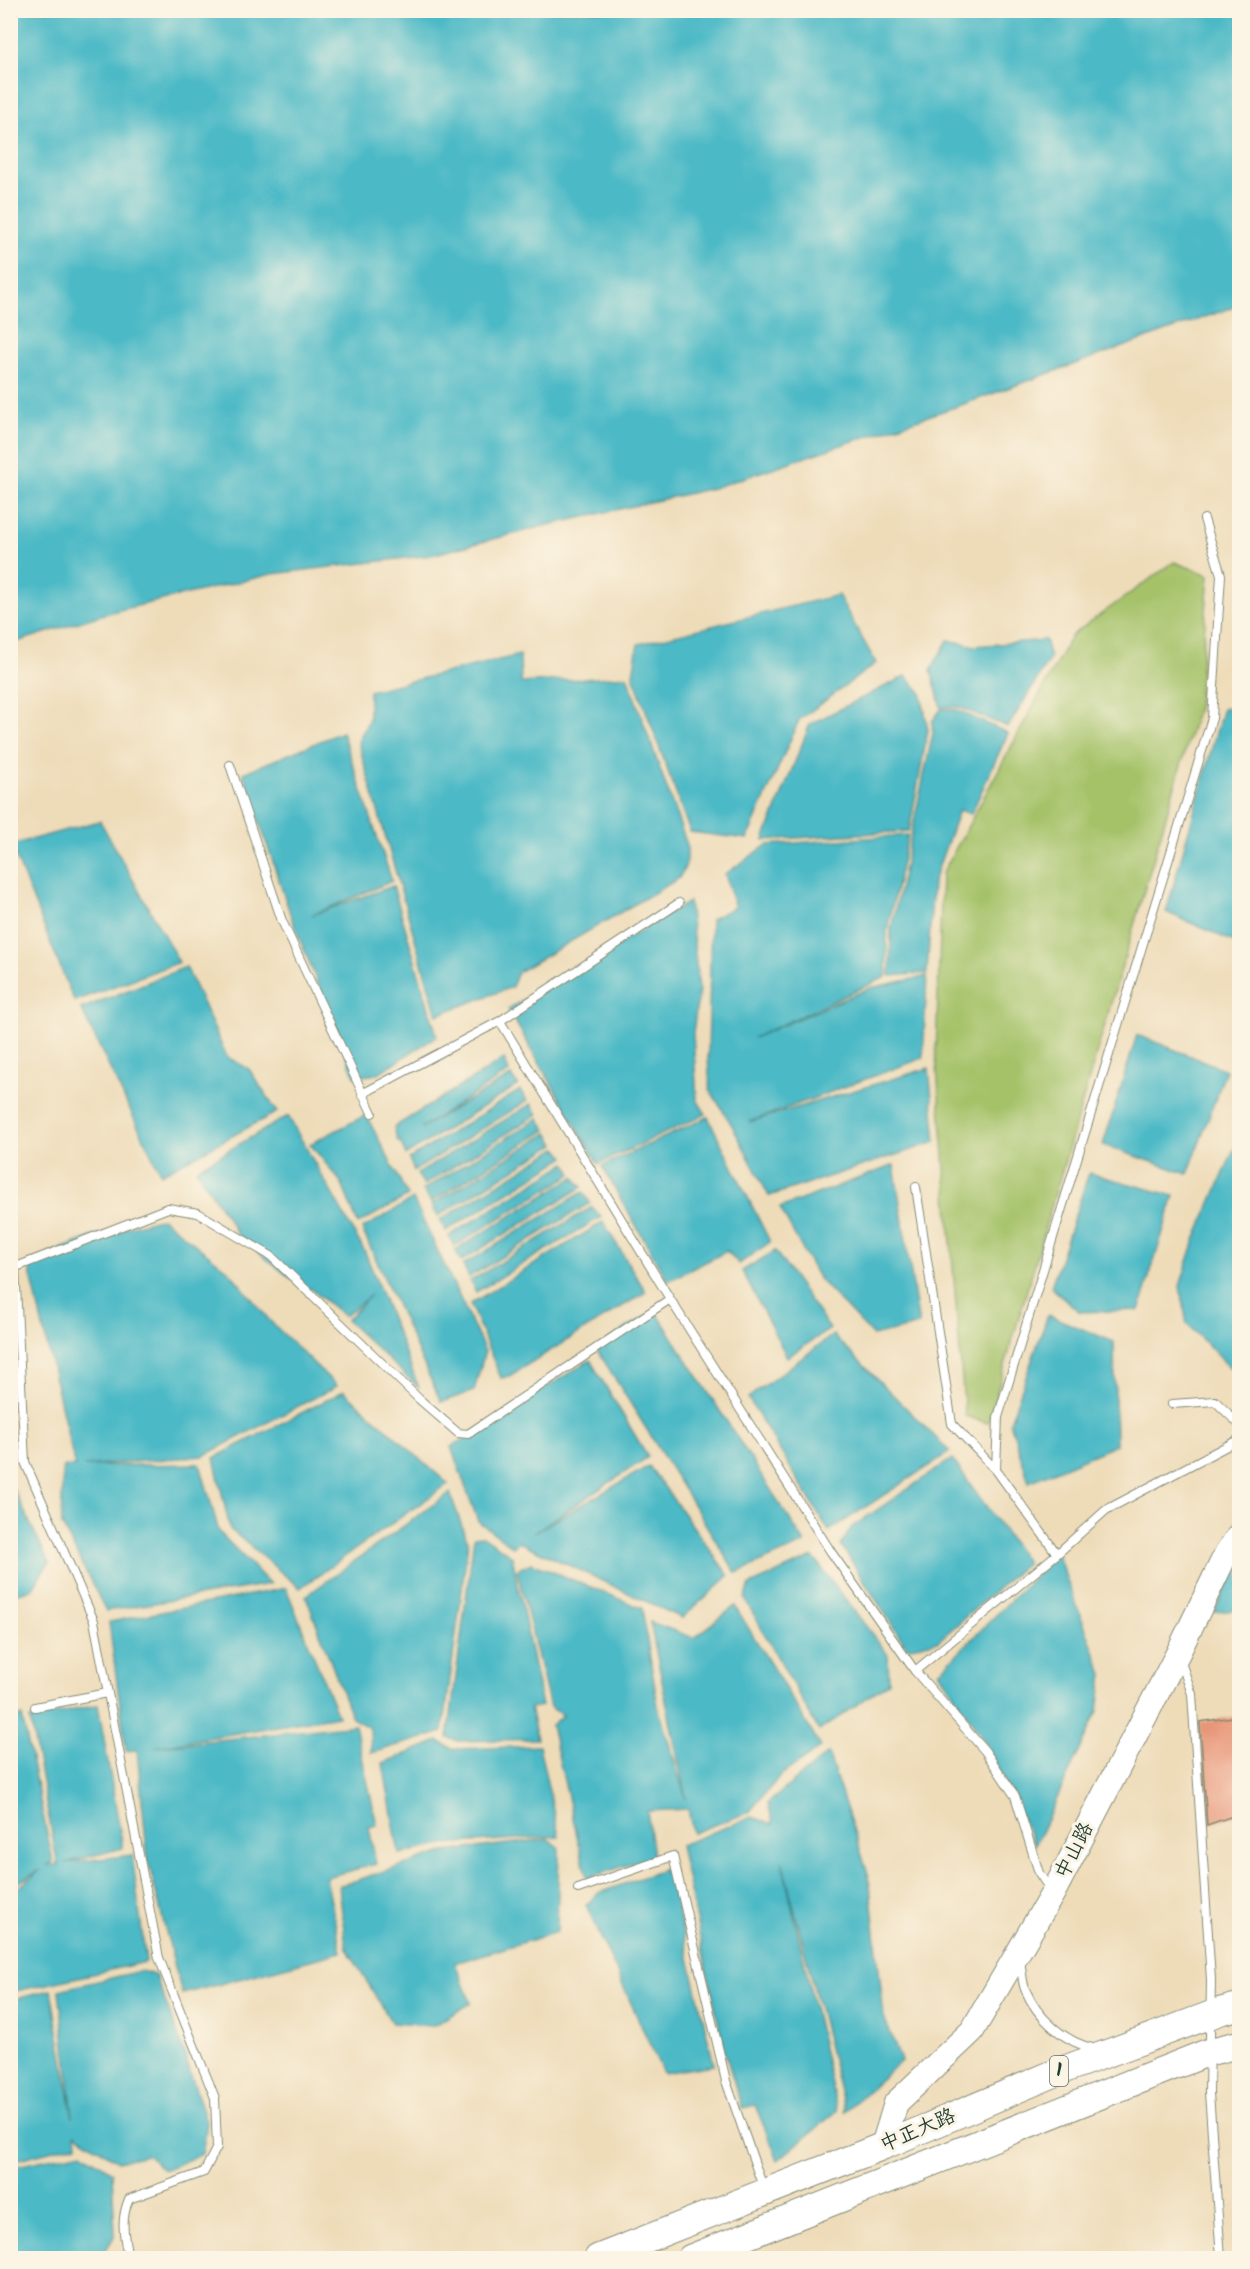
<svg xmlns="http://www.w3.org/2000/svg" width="1250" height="2269" font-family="Kalam,'LXGW WenKai TC',sans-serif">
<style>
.green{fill:#a5c269;stroke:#62804e;stroke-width:1.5}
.water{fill:#4cb9c6;stroke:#367b7d;stroke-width:1.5}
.building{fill:#e89678}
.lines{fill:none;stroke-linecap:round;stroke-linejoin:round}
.lane-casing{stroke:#868c76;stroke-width:10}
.secondary-casing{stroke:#868c76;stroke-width:26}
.primary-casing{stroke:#868c76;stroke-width:29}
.lane{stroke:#fff;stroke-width:8}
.secondary{stroke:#fff;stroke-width:24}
.primary{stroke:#fff;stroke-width:27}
.labels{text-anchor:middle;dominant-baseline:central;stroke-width:6;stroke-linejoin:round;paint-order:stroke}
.shield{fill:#fcf5e5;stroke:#617469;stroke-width:1.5}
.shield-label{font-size:18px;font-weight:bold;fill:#1f3d34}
.street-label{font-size:20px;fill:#1f3d34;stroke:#fcf5e5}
</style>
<rect width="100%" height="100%" fill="#fcf5e5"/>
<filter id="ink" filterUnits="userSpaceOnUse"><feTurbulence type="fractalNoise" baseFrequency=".0167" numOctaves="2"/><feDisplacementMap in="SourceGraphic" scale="12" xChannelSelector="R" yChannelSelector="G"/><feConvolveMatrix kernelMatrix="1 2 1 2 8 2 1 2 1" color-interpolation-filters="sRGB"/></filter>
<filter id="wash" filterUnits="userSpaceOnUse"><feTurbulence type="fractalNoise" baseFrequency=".008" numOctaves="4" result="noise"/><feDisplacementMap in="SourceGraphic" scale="24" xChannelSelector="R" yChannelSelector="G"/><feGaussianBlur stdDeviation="1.35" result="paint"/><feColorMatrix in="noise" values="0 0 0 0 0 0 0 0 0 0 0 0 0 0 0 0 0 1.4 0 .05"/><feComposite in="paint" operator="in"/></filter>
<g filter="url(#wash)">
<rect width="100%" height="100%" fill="#eedcb9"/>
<path class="green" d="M1174 562 1209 575 1198 707 988 1423 965 1416 936 1056 942 874 1072 635Z"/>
<path class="water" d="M10 11H1239V305L961 405 713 488 544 526 431 555 272 574 107 613 11 644Z
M838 595 876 663 799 720 747 839 690 832 633 675 638 644Z
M948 640 975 646 1045 640 1050 658 1008 727 959 707H941L931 670Z
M520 655 521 683 627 676 687 845C688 860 687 867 678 879L518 972 512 987 437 1015 358 742 369 719V691Z
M906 676 921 692 928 730 909 831 764 840 810 724Z
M1223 708H1239V944L1166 912Z
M941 709 957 710 1008 733 971 814 959 810 933 882 927 973 890 976 891 929 933 733 932 722Z
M342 732 392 881 312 915 393 886 437 1036 377 1074 355 1077 293 922 243 773Z
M100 821 179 962 74 1001 11 845Z
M908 835 887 929 886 977 753 1038 870 988 927 976 923 1058 749 1122 929 1068 936 1142 769 1196 733 1127 710 1090 708 1058 711 919 735 907 725 874 767 845Z
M689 902 699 989 693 1033 697 1100 706 1114 598 1164 508 1009Z
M186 967 227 1057 249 1069 277 1112 161 1174 81 1009Z
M1137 1035 1226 1070 1188 1174 1103 1145Z
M504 1059 509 1072 421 1128 511 1076 518 1085 406 1155 400 1141 398 1142 394 1127Z
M520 1090 527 1101 414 1171 409 1159Z
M531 1104 538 1114 424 1185 417 1174Z
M366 1115 408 1196 358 1224 341 1182 310 1144Z
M288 1116 365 1252 419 1388 346 1320 371 1295 344 1316 310 1288 306 1290 240 1238 196 1169Z
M708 1117 770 1242 739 1264 727 1251 668 1281 602 1166Z
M539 1118 546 1130 431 1202 423 1190Z
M548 1133 555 1144 438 1216 431 1205Z
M1239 1138V1377L1187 1324 1180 1286 1195 1240Z
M557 1148 565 1157 446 1231 440 1220Z
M566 1163 572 1174 454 1246 449 1236Z
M894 1165 919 1325 873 1336 818 1278 780 1208Z
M1089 1173 1174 1196 1139 1310 1080 1312 1051 1287Z
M574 1177 582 1187 461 1261 455 1250Z
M583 1192 590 1203 469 1277 463 1265Z
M413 1199 485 1351 474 1391 441 1402 362 1229Z
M592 1207 601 1217 476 1292 470 1281Z
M162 1218 229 1271 270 1321 337 1386 203 1456 84 1466 200 1464 219 1532 270 1584 106 1611 61 1523 63 1467 75 1466 28 1262 91 1237Z
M603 1222 646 1292 509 1376 501 1378 470 1304Z
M775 1251 830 1329 787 1357 742 1271Z
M655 1310 805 1543 736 1573 596 1348Z
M1048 1315 1114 1342 1116 1445 1029 1482 1010 1422Z
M833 1335 950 1452 829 1531 748 1398Z
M590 1360 648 1457 533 1533 649 1466 729 1576 682 1618 519 1542 513 1547 478 1521 451 1447Z
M344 1391 448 1484 300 1588 230 1529 214 1458Z
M952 1459 1027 1563 938 1641 907 1648 841 1545 852 1527Z
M11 1484 49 1562 32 1589 11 1595Z
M450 1493 468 1543 443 1732 371 1753 370 1728 352 1718 306 1596Z
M483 1536 512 1556 542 1706 530 1708 537 1739 458 1741 448 1738 474 1537Z
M1057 1554 1103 1674 1098 1711 1035 1845 983 1739 939 1672Z
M813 1557 888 1655 889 1682 819 1731 745 1599 750 1585Z
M1239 1560V1610L1214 1612Z
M531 1563 642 1608 658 1707 686 1799 650 1622 694 1638 735 1606 821 1747 781 1775 749 1812 693 1833 688 1809 647 1811 653 1857 587 1878 551 1725 563 1715 550 1707 517 1570Z
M286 1588 338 1716 154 1747 355 1725 377 1825 369 1827 376 1864 326 1877 341 1952 182 1994 148 1861 137 1750 126 1751 109 1622Z
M98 1705 123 1848 65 1863 132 1855 146 1962 11 1992V1893L41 1870 11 1886V1718L22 1716 53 1862 48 1865H58L30 1719Z
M438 1741 453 1749 539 1746 559 1836 446 1844 399 1854 383 1763Z
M828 1753 869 1877 884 2017 901 2061 845 2111 782 1861 837 2111 778 2160 755 2105 742 2108 724 2049 680 1845 752 1817 773 1824 768 1803Z
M548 1839 559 1847 557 1932 455 1963 471 2003 433 2026 392 2023 346 1947 339 1886 444 1852Z
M668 1868 714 2065 663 2073 586 1905 599 1893Z
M141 1971 155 1975 178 2035 207 2124 202 2154 164 2170 147 2155 118 2161 76 2134 77 2144 11 2161V2000L51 1990 73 2118 59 1990Z
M82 2152 112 2172 115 2235 101 2258H11V2167Z"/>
<g id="blocks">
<path class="building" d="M1239 1716V1814L1207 1825 1200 1722Z"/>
</g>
</g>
<g filter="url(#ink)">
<use href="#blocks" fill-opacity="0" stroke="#868c76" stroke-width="1.5"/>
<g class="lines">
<defs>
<path id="lane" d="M230 765 282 921 372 1113
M500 1021 670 1299 831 1552 915 1671 985 1751 1015 1796 1039 1873 1051 1891
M362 1094 500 1021 679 903
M916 1187 952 1424 996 1470
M15 1267 25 1462 94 1621 159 1958 215 2098 217 2147 204 2172 129 2199C120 2220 124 2236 128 2258
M11 1269 168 1208 198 1213 271 1256 419 1399 458 1433 468 1434 670 1299
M1172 1404 1215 1401 1240 1425
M1057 1554 996 1470 998 1417 1212 718 1221 575 1204 519
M1180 1659 1192 1694 1211 1980 1209 2093 1221 2258
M915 1671 1057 1554 1106 1510 1240 1439
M35 1707 107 1693
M578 1889 673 1856 726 2081 764 2190
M1020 1961C1022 1970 1022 1981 1025 1989 1037 2018 1065 2043 1096 2049"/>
<path id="secondary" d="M883 2146 896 2103 972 2031 1053 1893 1178 1653 1227 1552 1240 1534"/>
<path id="primary" d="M598 2258 883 2146 1060 2071 1221 2011 1240 2006
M691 2258 1209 2052 1240 2044"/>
</defs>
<use href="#lane" class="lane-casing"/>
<use href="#secondary" class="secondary-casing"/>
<use href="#primary" class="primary-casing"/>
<use href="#lane" class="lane"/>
<use href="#secondary" class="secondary"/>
<use href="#primary" class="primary"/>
</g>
</g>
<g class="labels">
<rect class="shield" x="1050" y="2056" width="18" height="30" rx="4.5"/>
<g class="shield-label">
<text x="1059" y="2071">1</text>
</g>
<g class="street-label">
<text transform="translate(1075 1851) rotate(-63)">中山路</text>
<text transform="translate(918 2131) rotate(-23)">中正大路</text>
</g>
</g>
<rect width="1250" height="2269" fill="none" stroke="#fcf5e5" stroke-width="36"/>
</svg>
